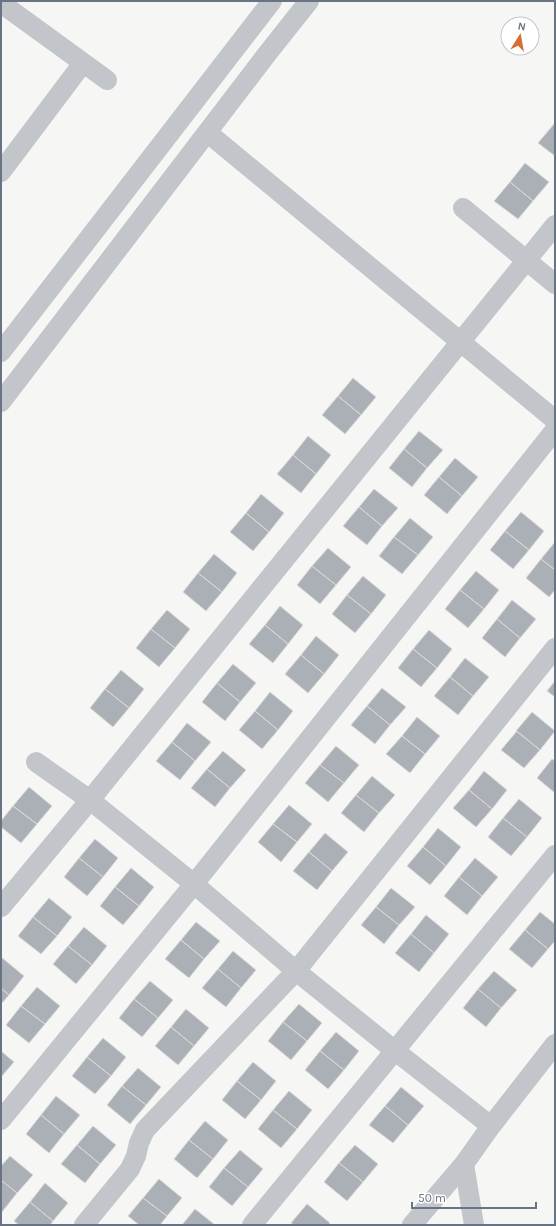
<svg xmlns="http://www.w3.org/2000/svg" width="556" height="1226" font-family="Karla,sans-serif">
<style>
.building{fill:#abb0b7;stroke:#d8d8d6}
.lines{fill:none;stroke-linecap:round;stroke-linejoin:round}
.minor{stroke:#c2c5c9;stroke-width:20}
</style>
<rect width="100%" height="100%" fill="#f6f7f4"/>
<path class="building" d="M554 124 555 125V156L538 143Z
M525 163 549 182 533 201 510 182Z
M510 182 533 201 518 219 494 201Z
M353 378 376 397 361 415 338 396Z
M338 396 361 415 345 434 322 415Z
M419 431 443 450 427 468 404 449Z
M308 436 331 455 316 474 293 455Z
M404 449 427 468 412 487 389 468Z
M293 455 316 474 301 493 277 474Z
M455 458 478 477 462 496 439 477Z
M439 477 462 496 447 514 424 495Z
M374 489 398 508 382 526 359 507Z
M261 494 284 513 269 532 246 513Z
M359 507 382 526 367 545 343 526Z
M521 512 544 531 529 550 505 531Z
M246 513 269 532 253 551 230 532Z
M410 518 433 537 418 555 394 537Z
M505 531 529 550 513 569 490 550Z
M394 537 418 555 402 574 379 556Z
M555 542V570L541 559Z
M328 548 351 567 336 585 312 566Z
M214 554 237 573 222 592 198 573Z
M541 559 555 570V590L549 597 526 578Z
M312 566 336 585 320 604 297 585Z
M476 571 499 590 484 609 460 590Z
M198 573 222 592 206 611 183 592Z
M363 576 386 595 371 614 347 595Z
M460 590 484 609 468 628 445 609Z
M347 595 371 614 355 633 332 614Z
M512 600 536 619 520 638 497 619Z
M280 606 303 625 288 644 265 625Z
M167 610 190 629 175 648 151 629Z
M497 619 520 638 505 657 482 638Z
M265 625 288 644 273 663 249 644Z
M151 629 175 648 159 667 136 648Z
M429 630 452 649 437 668 413 649Z
M316 636 339 655 324 674 301 655Z
M413 649 437 668 421 687 398 668Z
M301 655 324 674 308 693 285 674Z
M465 658 489 677 473 696 450 677Z
M233 664 256 683 240 702 217 683Z
M121 670 144 689 129 708 105 689Z
M450 677 473 696 458 715 434 696Z
M555 681V697L547 691Z
M217 683 240 702 225 721 202 702Z
M382 688 406 707 390 725 367 706Z
M105 689 129 708 113 727 90 708Z
M270 692 293 711 278 730 255 711Z
M367 706 390 725 375 744 351 725Z
M255 711 278 730 262 749 239 730Z
M532 712 555 731 540 750 516 731Z
M417 717 440 736 425 754 402 736Z
M187 723 211 742 195 761 172 742Z
M517 731 540 750 524 768 501 750Z
M402 736 425 754 410 773 386 754Z
M172 742 195 761 180 780 156 761Z
M336 746 359 765 344 783 320 765Z
M223 751 246 770 230 788 207 769Z
M552 759 555 761V793L537 778Z
M320 765 344 783 328 802 305 783Z
M207 769 230 788 215 807 191 788Z
M484 771 507 790 492 809 469 790Z
M372 776 395 795 379 813 356 795Z
M29 787 52 806 37 824 13 806Z
M469 790 492 809 476 827 453 808Z
M356 795 379 813 364 832 341 813Z
M519 799 542 818 527 837 503 818Z
M289 805 312 824 297 842 273 824Z
M13 806 37 824 21 843 1 827V821Z
M503 818 527 837 511 856 488 837Z
M273 824 297 842 281 862 258 842Z
M438 828 461 847 446 866 423 847Z
M325 833 348 852 332 871 309 852Z
M95 839 118 858 103 877 79 858Z
M423 847 446 866 430 885 407 866Z
M309 852 332 871 317 890 293 871Z
M79 858 103 877 87 896 64 877Z
M475 858 498 877 482 896 459 877Z
M131 868 154 887 139 906 115 887Z
M459 877 482 896 467 915 444 896Z
M115 887 139 906 123 925 100 906Z
M391 888 415 907 399 925 376 907Z
M49 898 72 917 57 936 33 917Z
M376 907 399 925 384 944 361 925Z
M540 912 555 924V941L548 949 525 930Z
M426 915 449 934 434 953 411 934Z
M33 917 57 936 41 954 18 936Z
M196 922 220 941 204 959 181 940Z
M84 927 107 946 92 965 68 946Z
M525 930 548 949 532 968 509 949Z
M411 934 434 953 419 972 395 953Z
M181 940 204 959 189 978 165 959Z
M68 946 92 965 76 984 53 964Z
M233 951 256 970 241 988 218 969Z
M1 957 24 976 9 995 1 988Z
M218 969 241 988 226 1007 202 988Z
M494 971 517 990 501 1008 478 989Z
M150 981 173 1000 158 1018 134 999Z
M37 987 60 1006 45 1024 21 1006Z
M1 988 9 995 1 1004Z
M478 989 501 1008 486 1027 463 1008Z
M134 999 158 1018 142 1037 119 1018Z
M299 1004 322 1023 307 1041 283 1022Z
M21 1006 45 1024 29 1043 6 1025Z
M186 1009 209 1028 194 1046 171 1027Z
M283 1022 307 1041 291 1060 268 1041Z
M171 1027 194 1046 178 1065 155 1046Z
M336 1032 359 1051 344 1070 320 1051Z
M103 1038 126 1057 111 1076 87 1057Z
M1 1051 14 1062 1 1077Z
M320 1051 344 1070 328 1089 305 1070Z
M87 1057 111 1076 95 1094 72 1076Z
M253 1062 276 1081 261 1100 237 1081Z
M138 1068 161 1087 146 1105 122 1086Z
M237 1081 261 1100 245 1119 222 1100Z
M122 1086 146 1105 130 1124 107 1105Z
M401 1087 424 1106 408 1125 385 1106Z
M289 1091 312 1110 297 1129 273 1110Z
M56 1096 80 1115 64 1134 41 1115Z
M385 1106 408 1125 393 1143 369 1125Z
M273 1110 297 1129 281 1148 258 1129Z
M41 1115 64 1134 49 1153 26 1134Z
M205 1121 228 1140 213 1159 189 1140Z
M93 1126 116 1145 100 1164 77 1145Z
M189 1140 213 1159 197 1178 174 1159Z
M77 1145 100 1164 85 1183 61 1164Z
M355 1145 378 1164 363 1182 339 1163Z
M240 1150 263 1169 248 1187 224 1168Z
M10 1156 33 1175 17 1193 1 1180V1166Z
M339 1163 363 1182 347 1201 324 1182Z
M224 1168 248 1187 232 1206 209 1187Z
M159 1179 182 1198 167 1216 143 1198Z
M1 1180 17 1193 2 1212 1 1211Z
M45 1183 68 1203 53 1221 30 1202Z
M143 1198 167 1216 160 1225H139L128 1216Z
M30 1202 53 1221 50 1225H19L14 1221Z
M307 1204 330 1223 328 1225H294L291 1223Z
M195 1209 215 1225H182Z"/>
<g class="lines">
<path class="minor" d="M1 3 107 80
M208 133 555 420
M1 172 83 63
M463 208 555 284
M1 352 272 1
M1 402 267 54 309 1
M36 762 90 800 194 884 296 971 394 1050 491 1126
M1 907 90 800 555 225
M1 1120 194 884 555 430
M464 1164 474 1225
M84 1225 130 1169 136 1156 139 1143 145 1130 296 971 555 648
M252 1225 555 855
M412 1225 464 1164 491 1126 555 1044"/>
</g>
<rect width="556" height="1226" fill="none" stroke="#687383" stroke-width="4"/>
<g transform="translate(520 36) rotate(11)"><circle r="19" fill="#ffffff" stroke="#c3c7cd"/>
<path d="M0-3L7 15L0 10L-7 15Z" fill="#d76e34"/>
<text y="-6" font-size="11" font-weight="bold" text-anchor="middle" fill="#687383">N</text>
</g>
<path d="M412 1202v6h124v-6" fill="none" stroke="#687383" stroke-width="2"/>
<text x="418" y="1202" font-size="12" fill="#687383" stroke="#ffffff" stroke-width="3" paint-order="stroke">50 m</text>
</svg>
